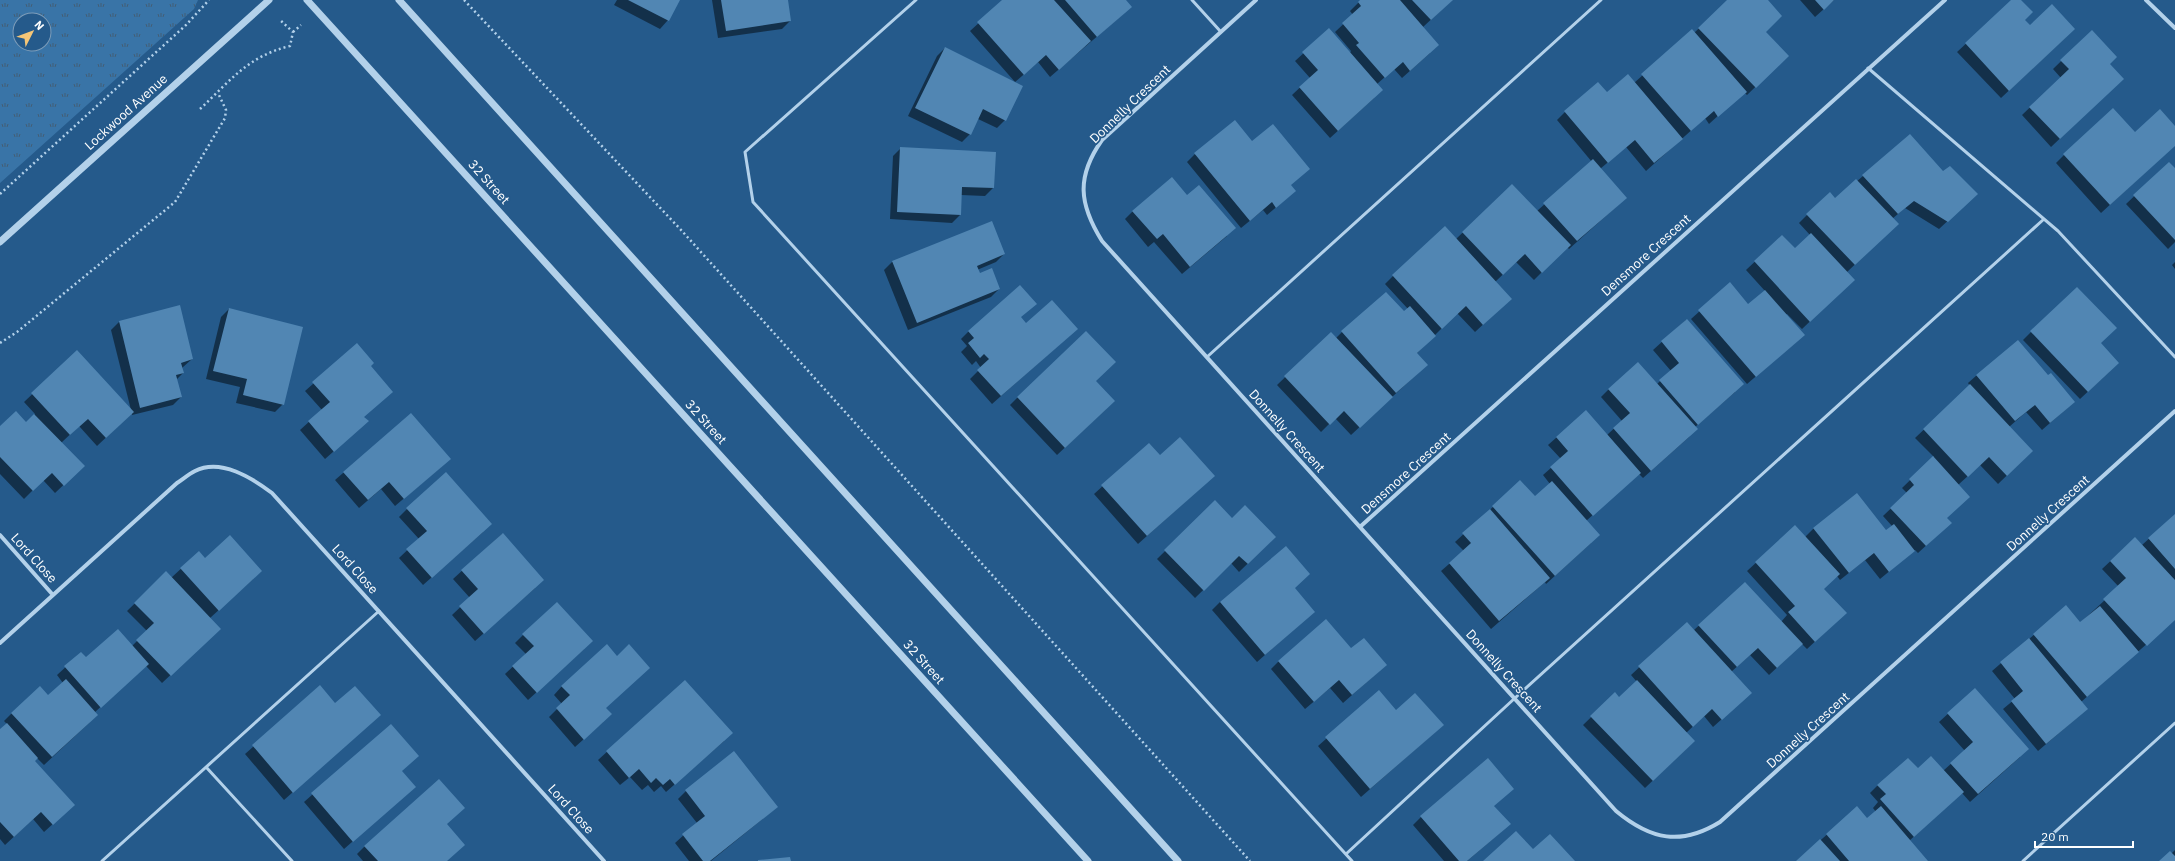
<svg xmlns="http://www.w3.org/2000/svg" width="2175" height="861" font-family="'IBM Plex Sans',sans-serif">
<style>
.park{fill:url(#park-tufts);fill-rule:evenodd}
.shadow{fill:#0007}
.building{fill:#5186b3}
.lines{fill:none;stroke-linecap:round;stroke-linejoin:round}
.path{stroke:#b3d1ea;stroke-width:2.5;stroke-dasharray:2 3;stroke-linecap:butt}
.service{stroke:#b3d1ea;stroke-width:3}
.minor{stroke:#b3d1ea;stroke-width:4}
.tertiary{stroke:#b3d1ea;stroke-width:7}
.labels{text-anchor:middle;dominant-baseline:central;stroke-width:3.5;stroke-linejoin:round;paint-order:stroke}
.street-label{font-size:13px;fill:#fff;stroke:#255a8b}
</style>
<defs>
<pattern id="park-tufts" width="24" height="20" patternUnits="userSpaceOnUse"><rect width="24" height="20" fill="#3974a7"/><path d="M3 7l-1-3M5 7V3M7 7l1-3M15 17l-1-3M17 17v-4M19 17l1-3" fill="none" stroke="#435e75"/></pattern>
</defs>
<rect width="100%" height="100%" fill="#255a8b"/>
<path class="park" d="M0 0H198L194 9 0 183ZM20 20H44V44H20Z"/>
<path class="shadow" d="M617 0H679L668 20 660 29 614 5Z
M712 0H787L790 21 782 29 718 38Z
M1004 0H1124L1122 15 1050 77 1038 62 1015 82 970 31Z
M1361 0H1452L1423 27 1430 53 1402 78 1394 69 1377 84 1374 98 1330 138 1292 95 1310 78 1295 61 1329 30 1350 53 1351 51 1335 32 1353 15 1350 11Z
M1729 0H1766L1765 32 1779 64 1747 95 1744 92 1709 124 1705 118 1646 171 1626 147 1600 169 1617 206 1569 249 1567 247 1534 280 1516 262 1495 282 1502 307 1475 332 1457 313 1416 354 1418 373 1351 435 1335 418 1321 432 1277 385 1331 333 1336 338 1342 332 1403 313 1408 309 1385 284 1393 276 1456 239 1512 185 1537 211 1592 162 1557 120 1565 112 1634 83 1692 31 1694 33Z
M1800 0H1834L1815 17Z
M2013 0H2020L2024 20 2030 27 2066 37 2001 98 1957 52Z
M2092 31 2109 64 2114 87 2051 147 2022 115 2061 78 2053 69Z
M945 48 1005 120 997 128 978 119 970 134 962 142 908 116 937 56Z
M2175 127V145L2101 213 2056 163 2064 155 2135 133Z
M901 148 995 153 993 188 985 196 961 195 960 215 952 223 890 219 893 156Z
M1195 154 1290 185 1295 191 1267 215 1263 210 1241 228 1187 162Z
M2169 163 2175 170V242L2168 249 2126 204Z
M1863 176 1968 202 1939 229 1905 208 1892 219 1889 232 1846 273 1845 288 1802 329 1787 314 1786 315 1795 343 1747 384 1691 319 1730 284 1748 305 1765 291 1746 270 1782 236 1795 250 1810 235 1799 223 1807 215 1835 200Z
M1187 196 1227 236 1182 274 1154 242 1148 247 1125 219 1133 211Z
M1004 254 996 262 977 270 979 274 999 289 991 297 908 330 884 270 892 262Z
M2175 262V269L2172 265Z
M229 309 283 404 275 412 236 403 240 387 206 379 221 317Z
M1020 318 1026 325 1068 337 992 404 970 379 981 368 976 361 972 365 961 352 967 346 961 339 969 331Z
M1686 320 1735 392 1695 427 1689 437 1643 478 1639 474 1586 521 1591 543 1546 584 1545 582 1491 629 1441 571 1464 551 1455 542 1520 482 1535 497 1550 484 1543 475 1561 459 1548 445 1557 437 1607 435 1622 421 1601 397 1609 389 1657 384 1671 371 1653 350Z
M119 322 192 359 182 368 183 373 176 380 181 397 173 405 132 415V413L97 446 79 426 61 443 75 474 55 493 43 480 24 499 0 474V427L26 423 35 414 24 402 77 352 131 410 111 330Z
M2031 332 2100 344 2110 371 2080 399 2023 340Z
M357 345 370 366 363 417 359 429 325 459 300 430 322 410 305 391Z
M1977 375 2047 377 2074 402 2042 430 2026 412 2009 427 2024 459 1998 484 1980 465 1958 485 1942 531 1918 553 1915 550 1880 579 1865 560 1840 580 1837 576 1819 591 1837 621 1807 649 1802 644 1769 675 1750 655 1731 672 1742 701 1713 727 1704 716 1686 733V749L1645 788 1583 725 1615 694 1619 699 1637 682 1631 675 1687 623 1694 630 1745 583 1781 622 1787 615 1747 571 1795 527 1805 537 1814 528 1885 532 1892 526 1883 516 1907 493 1902 488 1934 457 1915 438 1970 386 1968 383Z
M1095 381 1106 409 1057 455 1010 405 1018 397Z
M411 414 441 467 395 506 381 489 359 508 335 480Z
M1149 444 1160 457 1205 484 1138 544 1094 494Z
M1215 502 1232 519 1275 537 1239 572 1231 563 1195 598 1157 559Z
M407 509 483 532 423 585 399 558 419 539 399 517Z
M2175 515V619L2081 702 2087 709 2038 751 2003 709 2015 699 1992 671 2066 607 2080 623 2119 587 2102 569 2135 538 2142 545Z
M502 534 535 588 475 641 452 615 470 598 453 579Z
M199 552 205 559 253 579 210 618 211 637 162 683 146 666 95 712 89 723 44 765 37 758 33 761 65 813 44 832 33 819 5 845 0 839V730L7 724 4 721 12 713 48 697 63 683 57 675 81 653 86 658 132 646 147 631 127 611 166 573 171 578Z
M1294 588 1314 612 1257 662 1212 610 1220 602Z
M523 635 584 649 528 700 505 674 526 654 515 643Z
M1279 661 1386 665 1343 703 1330 688 1305 709 1271 669Z
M685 681 724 741 666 792 661 786 654 792 648 785 642 790 630 777 620 785 598 760Z
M562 686 605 708 603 722 575 747 549 717 562 704 554 695Z
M320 687 335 704 380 715 284 800 245 754Z
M1975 689 2020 757 1970 802 1962 793 1909 841 1927 861H1797L1857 808 1867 820 1876 812 1873 808 1878 802 1870 793 1878 785 1918 770 1943 771 1965 751 1939 722Z
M1379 692 1395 711 1434 733 1361 797 1318 746Z
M391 725 401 772 415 787 344 849 304 802Z
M686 791 777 807 711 861H689L675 843 697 823 678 799Z
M1494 806 1501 832 1467 861H1444L1413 825 1421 817Z
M446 825V861H363L357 854 365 846Z
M2175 850V861H2161L2171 854Z"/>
<path class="building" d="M628 0H680L669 21Z
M721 0H788L791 21 726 31Z
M1002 0H1054L1091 41 1059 70 1046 55 1024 75 977 22Z
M1065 0H1126L1132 7 1097 37Z
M1360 0H1400L1439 45 1410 71 1403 62 1385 78 1356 45 1359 43 1342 23 1361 6 1358 2Z
M1412 0H1453L1431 20Z
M1727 0H1768L1782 16 1766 32 1789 56 1756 88 1698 28Z
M1815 0H1834L1824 10Z
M2011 0H2021L2033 12 2025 20 2030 25 2052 4 2075 29 2009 91 1965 43Z
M1329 28 1383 90 1338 131 1299 87 1318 70 1302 52Z
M1692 29 1747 92 1718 117 1714 111 1691 131 1641 74Z
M2092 30 2117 57 2110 64 2124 79 2060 139 2029 107 2069 69 2060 60Z
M945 47 1023 86 1006 121 983 109 971 135 915 108Z
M1628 74 1683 139 1654 163 1635 140 1608 163 1564 111 1598 82 1607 92Z
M2113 108 2135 132 2160 109 2175 126V146L2110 205 2063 154Z
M1235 120 1252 141 1273 124 1310 169 1291 185 1296 191 1276 208 1272 202 1250 221 1194 153Z
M1910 134 1943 171 1950 166 1978 194 1948 222 1914 201 1898 214 1862 175Z
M900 147 996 152 994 188 962 187 961 215 897 212Z
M1593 159 1627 198 1577 241 1543 203Z
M2169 162 2175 168V240L2133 195Z
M1172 177 1187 195 1199 185 1236 228 1190 267 1163 234 1157 239 1132 211Z
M1856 179 1899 224 1855 265 1806 214 1830 192 1835 198Z
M1512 184 1571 245 1542 273 1525 254 1503 275 1462 232Z
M992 221 1005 254 977 266 980 273 992 268 1000 289 917 323 892 261Z
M1445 226 1512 299 1483 325 1466 306 1442 329 1392 275Z
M1811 233 1855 280 1810 322 1754 261 1782 235 1795 248Z
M1730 282 1748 304 1765 290 1805 335 1756 377 1698 310Z
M1020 285 1037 304 1021 317 1026 323 1052 300 1078 329 1001 396 977 370 989 359 984 354 980 358 968 343 974 338 968 331Z
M2077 287 2117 328 2101 343 2119 363 2088 392 2030 331Z
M1386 292 1404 311 1410 306 1436 336 1417 353 1428 365 1396 393 1341 331Z
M180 305 193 359 181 363 184 373 176 375 182 397 140 408 119 321Z
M229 308 303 327 284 405 243 395 247 379 213 371Z
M1687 319 1744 384 1698 425 1659 380 1679 363 1661 341Z
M1086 331 1116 362 1096 381 1115 401 1065 448 1017 397Z
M1331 332 1393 397 1360 428 1344 411 1330 425 1284 376Z
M2018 340 2048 375 2051 373 2075 402 2050 423 2035 405 2015 421 1976 375Z
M357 343 374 363 371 366 393 392 364 417 369 421 334 452 308 421 330 402 312 382Z
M77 350 134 412 106 438 88 419 70 435 31 393Z
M1638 362 1698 429 1651 471 1613 428 1630 413 1608 389Z
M1970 384 2033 451 2007 476 1989 457 1968 477 1923 429Z
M1586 410 1641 473 1593 516 1550 467 1568 451 1556 437Z
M16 411 26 422 34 414 85 466 64 486 52 473 33 491 0 457V426Z
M411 413 451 459 404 499 389 482 368 500 343 472Z
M1180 437 1215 476 1147 536 1101 485 1149 443 1160 455Z
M1933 456 1970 497 1947 518 1952 523 1926 546 1890 508 1914 485 1909 479Z
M446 472 492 524 432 578 406 549 427 531 406 508Z
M1520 480 1535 496 1552 481 1600 535 1555 576 1492 506Z
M1857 493 1886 530 1894 524 1915 551 1889 572 1874 553 1849 573 1813 528Z
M1215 500 1232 518 1245 505 1276 537 1248 564 1239 556 1204 591 1164 550Z
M1490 509 1550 578 1499 621 1449 563 1471 543 1462 533Z
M2175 514V569L2148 538Z
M1795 525 1840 574 1824 589 1847 613 1815 642 1788 612 1795 606 1755 562Z
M503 533 544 580 484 634 459 606 478 589 461 570Z
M230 535 262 571 219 611 180 568 199 551 205 558Z
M2135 537 2175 580V620L2147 646 2103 599 2126 578 2110 561Z
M1286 546 1310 574 1295 588 1315 612 1265 655 1220 602Z
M166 571 221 629 171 676 136 640 154 623 134 603Z
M1745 582 1803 644 1777 668 1758 648 1737 667 1698 625Z
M557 602 593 641 537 693 512 666 534 646 522 634Z
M2066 605 2080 622 2100 606 2139 652 2087 697 2033 634Z
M1326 619 1351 648 1364 638 1387 665 1352 695 1339 680 1314 702 1278 661Z
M1687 622 1752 693 1722 720 1712 709 1693 727 1638 666Z
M118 629 149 664 101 708 64 666 81 652 86 657Z
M2029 638 2088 709 2046 744 2011 701 2023 691 2000 662Z
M607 644 617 656 629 644 650 668 606 708 612 714 584 740 556 708 570 695 561 686Z
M66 679 98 715 52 757 11 713 40 686 48 695Z
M685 680 733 733 675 785 670 779 663 785 656 778 651 783 639 769 629 778 606 751Z
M1637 680 1695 741 1653 781 1590 716 1615 692 1619 697Z
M320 685 335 703 355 686 381 715 293 793 252 745Z
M1975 688 2029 749 1978 794 1950 763 1973 742 1947 713Z
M1379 690 1396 710 1415 693 1444 725 1370 789 1325 737Z
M7 723 38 758 35 761 75 805 53 825 41 812 14 837 0 822V729Z
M391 724 419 756 402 771 416 787 353 842 311 793Z
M734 751 778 807 710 861H703L682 834 705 816 685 790Z
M1931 756 1964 792 1914 837 1880 799 1886 794 1877 785 1908 758 1918 768Z
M1488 758 1514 789 1494 806 1511 824 1467 861H1459L1420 816Z
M439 779 465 808 447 824 465 845 447 861H378L364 846Z
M1857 806 1867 818 1881 806 1928 861H1849L1826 834Z
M1516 831 1533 849 1550 834 1575 861H1483Z
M1820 839 1840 861H1796Z
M2170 851 2175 856V861H2159Z
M790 857 791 861H758V860Z"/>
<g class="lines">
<path class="path" d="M464 0 682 231 1250 861
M293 32 301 25
M200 109C230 81 248 56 290 46L293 32 279 19
M0 194 186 25 209 0
M0 343 17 332 175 202 225 118 226 110 218 93"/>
<path class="service" d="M916 0 745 152 753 202 1352 861
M1192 0 1221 32
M1868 68 2058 231 2175 357
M1207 357 1601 0
M206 767 292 861
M1346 854 1515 698 2044 219
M102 861 379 611
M2023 861 2175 723"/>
<path class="minor" d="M1256 0 1102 140C1076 177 1079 204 1102 241L1616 811C1651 840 1681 846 1720 822L2175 411
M2146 0 2175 28
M1361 526 1945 0
M0 535 53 595
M0 643 177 483C183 479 189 474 195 471 221 458 252 478 272 493L604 861"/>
<path class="tertiary" d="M307 0 1088 861
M399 0 1178 861
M0 242 269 0"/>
</g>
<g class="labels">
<g class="street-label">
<text transform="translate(1130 104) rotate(-44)">Donnelly Crescent</text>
<text transform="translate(126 112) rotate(-42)">Lockwood Avenue</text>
<text transform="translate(489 182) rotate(48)">32 Street</text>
<text transform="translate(1646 255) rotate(-42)">Densmore Crescent</text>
<text transform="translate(706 422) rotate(48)">32 Street</text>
<text transform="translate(1287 431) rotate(48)">Donnelly Crescent</text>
<text transform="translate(1406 473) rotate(-42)">Densmore Crescent</text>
<text transform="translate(2048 513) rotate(-42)">Donnelly Crescent</text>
<text transform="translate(34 558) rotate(48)">Lord Close</text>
<text transform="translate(355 569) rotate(48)">Lord Close</text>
<text transform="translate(924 662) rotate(48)">32 Street</text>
<text transform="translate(1504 671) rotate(48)">Donnelly Crescent</text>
<text transform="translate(1808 730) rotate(-42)">Donnelly Crescent</text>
<text transform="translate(571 809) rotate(48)">Lord Close</text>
</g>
</g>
<g transform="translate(32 32) rotate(48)"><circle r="19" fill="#255a8b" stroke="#7c9cb9"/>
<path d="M0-3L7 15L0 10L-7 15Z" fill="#f4c577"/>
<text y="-6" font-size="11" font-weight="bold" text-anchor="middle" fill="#ffffff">N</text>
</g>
<path d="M2035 841v6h98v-6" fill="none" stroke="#ffffff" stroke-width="2"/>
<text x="2041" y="841" font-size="12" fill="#ffffff" stroke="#255a8b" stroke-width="3" paint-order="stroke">20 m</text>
</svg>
